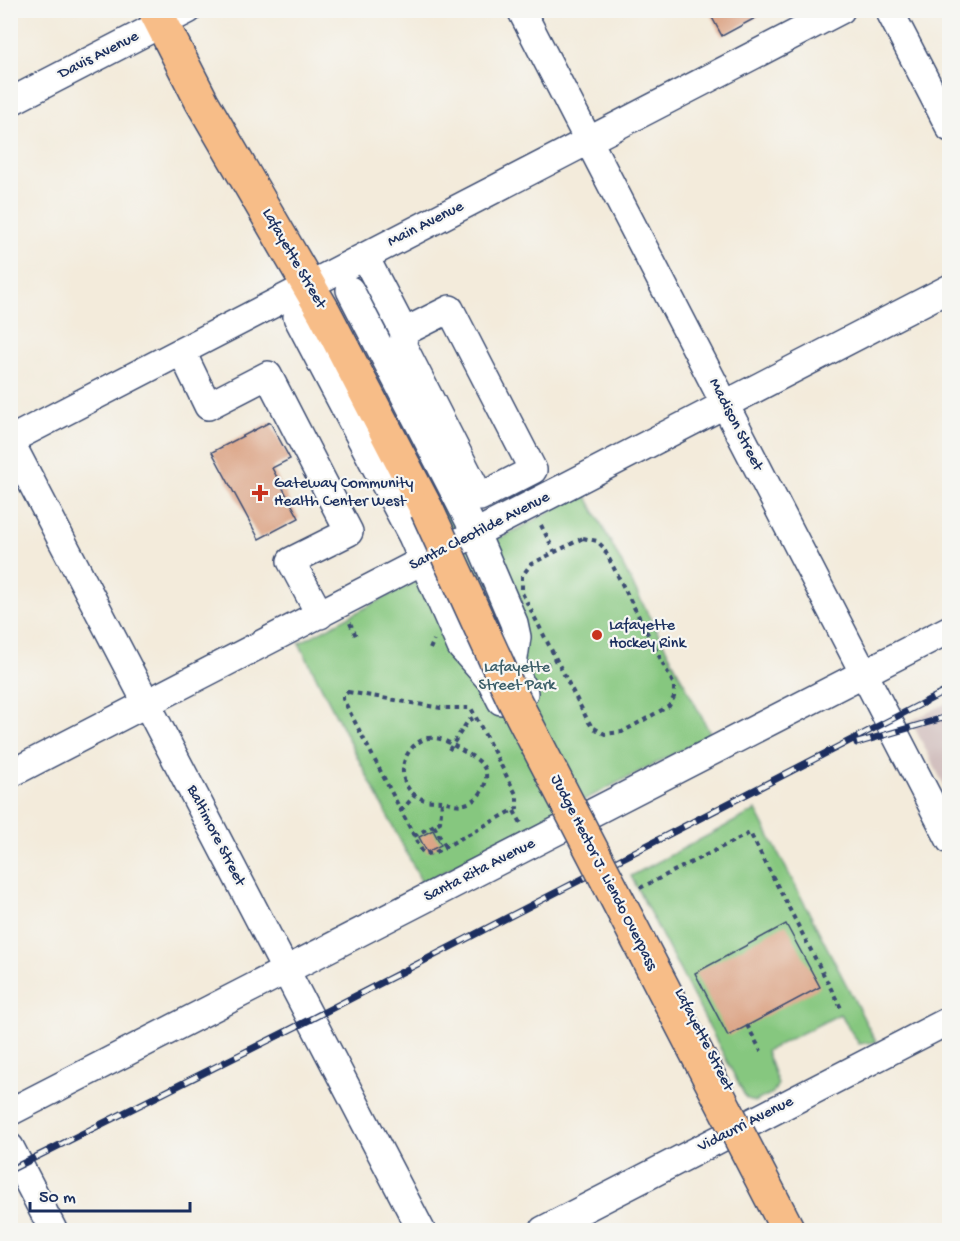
<svg xmlns="http://www.w3.org/2000/svg" width="960" height="1241" font-family="'Gochi Hand',sans-serif">
<style>
.industrial{fill:#d1bfbe}
.green{fill:#86c77f;stroke:#507b6e;stroke-width:1.5}
.building{fill:#dca587}
.lines{fill:none;stroke-linecap:round;stroke-linejoin:round}
.minor-casing{stroke:#3b4b71;stroke-width:30}
.major-casing{stroke:#3b4b71;stroke-width:36}
.path{stroke:#3b4b71;stroke-width:4;stroke-dasharray:4.5 4.5;stroke-linecap:butt}
.minor{stroke:#fff;stroke-width:27}
.major{stroke:#f7bd88;stroke-width:33}
.rail-casing{stroke:#1b2f5e;stroke-width:7}
.rail{stroke:#f6f6f2;stroke-width:4.5;stroke-dasharray:14;stroke-linecap:butt}
.major-bridge-casing{stroke:#3b4b71;stroke-width:36;stroke-linecap:butt}
.major-bridge{stroke:#f7bd88;stroke-width:33}
.poi-dot{fill:#c8321e;stroke:#f6f6f2;stroke-width:2}
.labels{text-anchor:middle;dominant-baseline:central;stroke-width:4.5;stroke-linejoin:round;paint-order:stroke}
.street-label{font-size:16px;fill:#1b2f5e;stroke:#f6f6f2}
.poi-label{font-size:16px;fill:#1b2f5e;stroke:#f6f6f2;text-anchor:start}
.park-label{font-size:16px;fill:#3b5d68;stroke:#f6f6f2}
</style>
<rect width="100%" height="100%" fill="#f6f6f2"/>
<filter id="ink" filterUnits="userSpaceOnUse"><feTurbulence type="fractalNoise" baseFrequency=".0167" numOctaves="2"/><feDisplacementMap in="SourceGraphic" scale="12" xChannelSelector="R" yChannelSelector="G"/><feConvolveMatrix kernelMatrix="1 2 1 2 8 2 1 2 1" color-interpolation-filters="sRGB"/></filter>
<filter id="wash" filterUnits="userSpaceOnUse"><feTurbulence type="fractalNoise" baseFrequency=".008" numOctaves="4" result="noise"/><feDisplacementMap in="SourceGraphic" scale="24" xChannelSelector="R" yChannelSelector="G"/><feGaussianBlur stdDeviation="1.35" result="paint"/><feColorMatrix in="noise" values="0 0 0 0 0 0 0 0 0 0 0 0 0 0 0 0 0 1.4 0 .05"/><feComposite in="paint" operator="in"/></filter>
<g filter="url(#wash)">
<rect width="100%" height="100%" fill="#f3ebdb"/>
<path class="industrial" d="M949 702V795L911 721Z"/>
<path class="green" d="M585 493 711 735 422 883 299 643 416 581 404 557 407 555 412 517 446 500 479 514 488 512 501 538Z
M756 810 876 1042 859 1044 840 1014 766 1051 778 1084 773 1093 754 1102 746 1098 631 876Z"/>
<g id="blocks">
<path class="building" d="M708 10H770L722 36Z
M270 422 290 459 272 468 299 518 259 539 212 452Z
M433 830 441 845 427 852 419 837Z
M786 924 820 987 728 1036 695 973Z"/>
</g>
</g>
<g filter="url(#ink)">
<use href="#blocks" fill-opacity="0" stroke="#3b4b71" stroke-width="1.5"/>
<g class="lines">
<defs>
<path id="minor" d="M521 10 950 840
M889 10 950 128
M10 102 188 10
M365 257 404 332 450 309 533 470 480 497 403 346 404 332
M350 290 476 534 514 623 517 637 513 665 524 693
M297 317 412 536 461 647 491 681 501 701
M182 352 208 406 268 375 349 532 291 561 320 615
M10 440 841 10
M10 441 421 1230
M10 774 950 288
M10 1112 950 629
M10 1147 53 1230
M543 1230 950 1020"/>
<path id="major" d="M155 10 202 102 324 312 427 510"/>
</defs>
<use href="#minor" class="minor-casing"/>
<use href="#major" class="major-casing"/>
<path class="path" d="M541 525 554 551
M583 538 597 541 603 547 674 685V697L669 706 622 732 605 734 592 727 587 719 522 593V576L531 564Z
M350 623 356 636
M430 649 434 640
M537 669 556 659
M348 692 441 708H471L517 796V808L434 853 426 854 422 851 343 699V695Z
M428 738C441 737 448 742 458 748 474 758 494 764 483 789 479 797 473 802 465 804 457 806 451 803 443 801 435 800 427 802 420 798 392 784 401 745 428 738Z
M449 750 468 721 476 716
M401 811 415 795
M514 811 521 823
M434 826 446 847
M414 836 440 822 442 801
M640 888 750 833 842 1010
M747 1025 761 1051"/>
<use href="#minor" class="minor"/>
<use href="#major" class="major"/>
<defs>
<path id="rail" d="M857 743 950 716
M10 1170 311 1019 950 689"/>
</defs>
<use href="#rail" class="rail-casing"/>
<use href="#rail" class="rail"/>
<defs>
<path id="major-bridge" d="M427 510 512 696 788 1230"/>
</defs>
<use href="#major-bridge" class="major-bridge-casing"/>
<use href="#major-bridge" class="major-bridge"/>
</g>
</g>
<g class="poi-dot">
<path d="M257 484h6v6h6v6h-6v6h-6v-6h-6v-6h6z"/>
<circle cx="597" cy="635" r="6"/>
</g>
<g class="labels">
<g class="street-label">
<text transform="translate(99 56) rotate(-27)">Davis Avenue</text>
<text transform="translate(426 225) rotate(-27)">Main Avenue</text>
<text transform="translate(293 259) rotate(60)">Lafayette Street</text>
<text transform="translate(735 425) rotate(63)">Madison Street</text>
<text transform="translate(480 532) rotate(-27)">Santa Cleotilde Avenue</text>
<text transform="translate(215 836) rotate(63)">Baltimore Street</text>
<text transform="translate(480 871) rotate(-27)">Santa Rita Avenue</text>
<text transform="translate(603 873) rotate(63)">Judge Hector J. Liendo Overpass</text>
<text transform="translate(703 1040) rotate(63)">Lafayette Street</text>
<text transform="translate(746 1125) rotate(-27)">Vidaurri Avenue</text>
</g>
<g class="poi-label">
<text x="274" y="484">Gateway Community<tspan x="274" dy="18">Health Center West</tspan></text>
<text x="609" y="626">Lafayette<tspan x="609" dy="18">Hockey Rink</tspan></text>
</g>
<g class="park-label">
<text x="517" y="668">Lafayette<tspan x="517" dy="18">Street Park</tspan></text>
</g>
</g>
<rect width="960" height="1241" fill="none" stroke="#f6f6f2" stroke-width="36"/>
<path d="M30 1202v9h160v-9" fill="none" stroke="#1b2f5e" stroke-width="3"/>
<text x="39" y="1202" font-size="18" fill="#1b2f5e" stroke="#f6f6f2" stroke-width="4.5" paint-order="stroke">50 m</text>
</svg>
